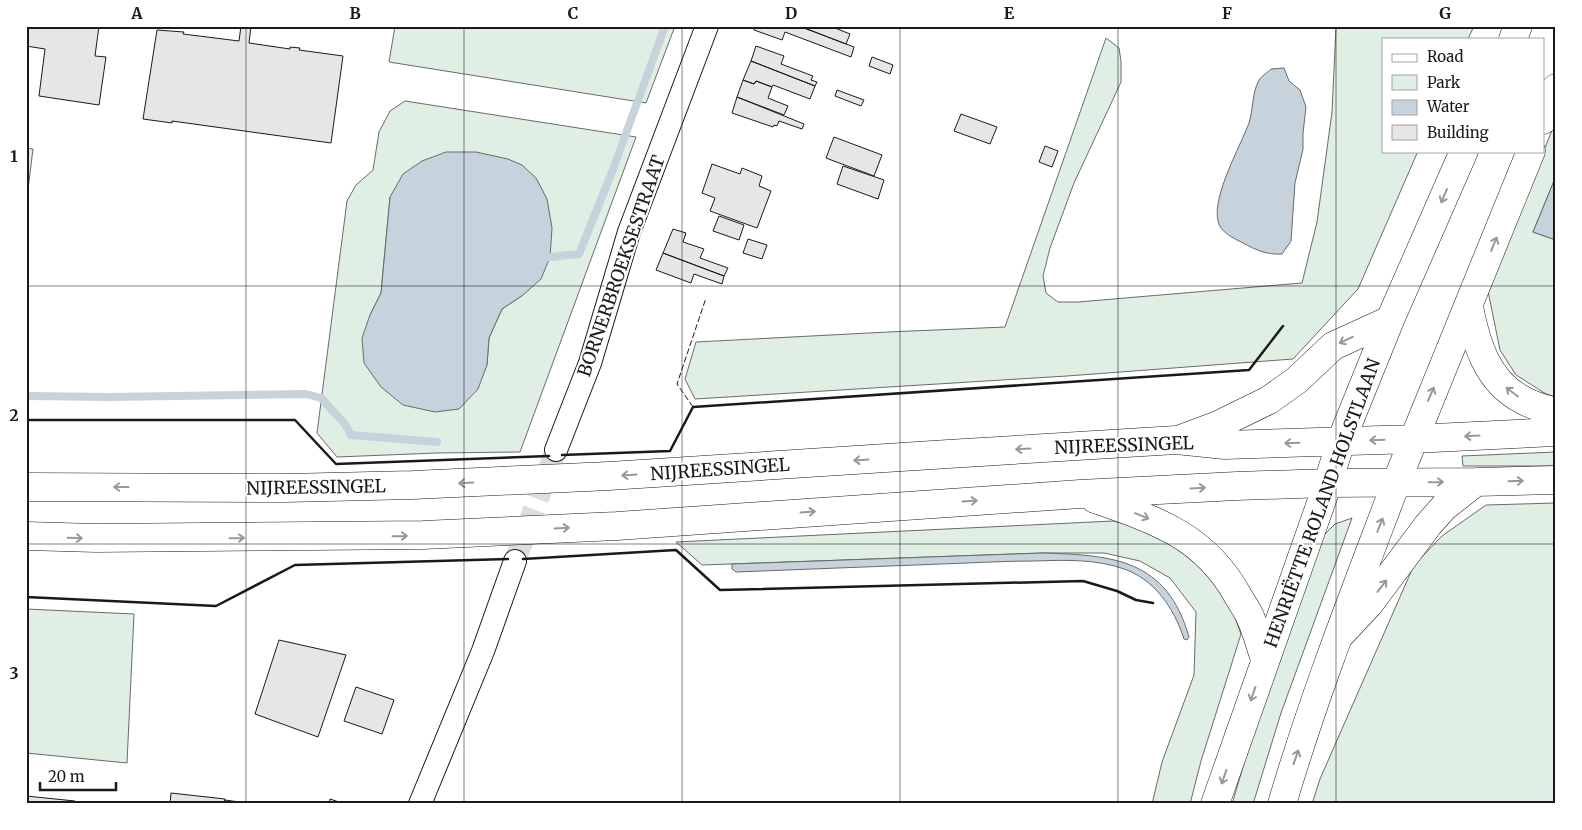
<svg xmlns="http://www.w3.org/2000/svg" width="1582" height="830" font-family="Merriweather,serif">
<style>
.green{fill:#e0efe3;stroke:#6a6a6a;fill-rule:evenodd}
.water{fill:#c6d2dc;stroke:#6a6a6a}
.lines{fill:none;stroke-linecap:round;stroke-linejoin:round}
.stream{stroke:#c6d2dc;stroke-width:8}
.building{fill:#e6e6e6;stroke:#1a1a1a}
.street-tunnel{stroke:#ddd;stroke-width:22;stroke-dasharray:22 11;stroke-linecap:butt}
.street-casing{stroke:#1a1a1a;stroke-width:24}
.secondary-casing{stroke:#1a1a1a;stroke-width:29}
.primary-casing{stroke:#1a1a1a;stroke-width:29}
.street{stroke:#fff;stroke-width:22}
.secondary{stroke:#fff;stroke-width:28}
.primary{stroke:#fff;stroke-width:28}
.fence{stroke:#1a1a1a;stroke-width:1;stroke-dasharray:6 2.5;stroke-linecap:butt}
.wall{stroke:#1a1a1a;stroke-width:2.5}
.oneway{stroke:#989898}
.grid{fill:none;stroke:#1a1a1a;stroke-width:1;stroke-opacity:0.55}
.labels{text-anchor:middle;dominant-baseline:central;stroke-width:4;stroke-linejoin:round;paint-order:stroke}
.street-label{font-size:18px;fill:#1a1a1a;stroke:#fff}
.neatline{fill:none;stroke:#1a1a1a;stroke-width:2}
.grid-label{font-size:16px;text-anchor:middle;font-weight:bold;fill:#1a1a1a}
</style>
<rect width="100%" height="100%" fill="#fff"/>
<path class="green" d="M395 26H675L646 103 389 62Z
M1336 26H1474L1468 39H1383V151H1418L1358 289 1293 359 1067 376 695 399 685 379 696 342 888 332 1005 327 1106 38 1119 48 1121 61V82L1074 183 1050 248 1043 276 1046 293 1058 302H1078L1302 283 1317 222 1332 112Z
M405 101 636 137 520 452 436 453 337 457 317 433 347 201 356 185 373 170 379 132 390 111ZM390 197 523 295 502 309 489 338 487 365 370 315 381 293Z
M1556 120V176L1533 232 1556 240V397L1546 394 1516 375 1500 350 1488 291Z
M26 148 33 149 26 206Z
M1556 452V466H1463L1462 456Z
M1556 503V804H1312L1320 779 1414 565 1442 536 1486 505Z
M1352 518 1281 713 1253 804H1232L1260 710 1321 538 1335 524Z
M1113 521 1160 532 1194 557 1230 604 1241 634 1201 761 1190 804H1152L1162 762 1194 675 1196 612 1170 578 1140 561 1104 553H1042L702 565 676 542Z
M26 609 134 614 127 763 26 753Z"/>
<path class="water" d="M1284 68 1289 81 1300 90 1306 107 1303 133V149L1295 183 1291 241 1282 254C1267 255 1256 250 1243 243 1233 238 1220 232 1218 221 1212 196 1240 147 1249 123 1253 110 1252 95 1258 82 1260 77 1267 73 1271 69Z
M446 152H476L508 159 522 165 536 178 547 199 552 228 550 257 541 279 523 295 502 309 489 338 487 365 478 389 459 409 435 412 403 405 381 387 364 363 362 338 370 315 381 293 390 197 403 174 422 161Z
M1556 176V240L1533 232Z
M1042 553C1113 555 1167 559 1189 637L1187 640 1184 639C1174 608 1154 578 1121 568 1094 559 1064 560 1035 561 1012 561 990 562 967 563 890 566 813 569 736 572L732 569V564Z"/>
<g class="lines">
<path class="stream" d="M550 257 579 254 612 172 665 26
M26 396 110 397 306 394 321 398 345 424 351 435 437 442"/>
</g>
<path class="building" d="M26 26H99L95 56 106 57 99 105 39 96 45 49 26 46Z
M241 26H251L249 43 290 49V47L300 48 299 50 343 56 331 143 172 121V123L143 119 157 30 184 32 183 34 239 41Z
M755 26H799L854 47 851 57 785 32 782 40 754 30Z
M799 26H830L850 34 846 44Z
M756 46 784 56 781 64 813 76 811 80 817 82 815 86 751 61Z
M872 57 893 65 890 74 869 66Z
M751 61 815 86 810 99 773 85 772 87 756 81 754 84 743 80Z
M743 80 754 84 756 81 772 87 768 98 788 106 784 115 737 97Z
M837 90 864 100 861 106 835 96Z
M737 97 804 124 802 129 779 121 777 126 774 125 773 127 732 113Z
M961 114 997 127 990 144 954 131Z
M834 137 882 155 874 176 826 158Z
M1045 146 1058 151 1052 167 1039 162Z
M712 164 740 174 742 168 762 176 759 186 771 191 757 228 710 211 715 198 702 193Z
M843 166 884 180 878 199 837 184Z
M719 216 744 225 739 240 713 231Z
M673 229 686 233 683 242 704 249 700 258 728 268 724 276 663 253Z
M748 239 767 245 762 259 743 253Z
M663 253 724 276 722 284 694 274 691 283 656 270Z
M279 640 346 655 318 737 255 714Z
M356 687 394 700 382 734 344 721Z
M171 793 225 799 224 804H170Z
M26 796 75 801V804H26Z
M330 799 345 804H329Z
M225 800 254 804H224Z"/>
<g class="lines">
<path class="street-tunnel" d="M515 561 556 450"/>
<defs>
<path id="street" d="M556 450 590 363 629 232 707 26
M420 804 483 651 515 561"/>
<path id="secondary" d="M1215 804 1328 483
M1282 804C1314 695 1356 589 1396 483"/>
<path id="primary" d="M1513 39 1518 26
M1543 120 1556 88
M1469 307C1476 343 1487 382 1523 400 1533 406 1545 409 1556 412
M1183 438 1218 425 1269 400 1297 380 1333 346 1390 320
M1328 483 1341 441 1390 320 1464 151
M1396 483 1531 151
M26 487 286 488 413 485 609 476 948 454 1176 440 1225 445 1413 439 1556 432
M1095 499C1156 520 1205 536 1238 596 1242 603 1248 611 1251 619 1257 632 1260 646 1265 659
M26 536 96 538 423 535 617 526 1080 494 1237 486 1328 483 1476 482 1556 480
M1339 636 1369 604 1428 525 1444 507 1476 482"/>
</defs>
<use href="#street" class="street-casing"/>
<use href="#secondary" class="secondary-casing"/>
<use href="#primary" class="primary-casing"/>
<use href="#street" class="street"/>
<use href="#secondary" class="secondary"/>
<use href="#primary" class="primary"/>
<path class="fence" d="M693 407 677 384 706 298"/>
<path class="wall" d="M26 420H295L336 464 549 456
M562 455 670 451 693 407 1249 370 1283 326
M523 559 676 550 720 590 1083 581 1117 591 1136 600 1153 603
M26 597 216 606 295 565 508 559"/>
</g>
<defs><path id="oneway-shaft" d="M-6 0H5M1.5-3L5.5 0L1.5 3" fill="none" stroke-width="1.6" stroke-linecap="round" stroke-linejoin="round" transform="scale(1.25)"/></defs>
<g class="oneway">
<use href="#oneway-shaft" transform="translate(1444 196) rotate(113)"/>
<use href="#oneway-shaft" transform="translate(1494 244) rotate(-68)"/>
<use href="#oneway-shaft" transform="translate(1346 340) rotate(155)"/>
<use href="#oneway-shaft" transform="translate(1512 392) rotate(-143)"/>
<use href="#oneway-shaft" transform="translate(1431 394) rotate(-67)"/>
<use href="#oneway-shaft" transform="translate(1472 436) rotate(177)"/>
<use href="#oneway-shaft" transform="translate(1377 440) rotate(178)"/>
<use href="#oneway-shaft" transform="translate(1292 443) rotate(178)"/>
<use href="#oneway-shaft" transform="translate(1023 449) rotate(177)"/>
<use href="#oneway-shaft" transform="translate(861 460) rotate(176)"/>
<use href="#oneway-shaft" transform="translate(629 475) rotate(176)"/>
<use href="#oneway-shaft" transform="translate(1516 481) rotate(-2)"/>
<use href="#oneway-shaft" transform="translate(1436 482) rotate(-1)"/>
<use href="#oneway-shaft" transform="translate(466 483) rotate(177)"/>
<use href="#oneway-shaft" transform="translate(121 487) rotate(180)"/>
<use href="#oneway-shaft" transform="translate(1198 488) rotate(-3)"/>
<use href="#oneway-shaft" transform="translate(970 501) rotate(-4)"/>
<use href="#oneway-shaft" transform="translate(808 512) rotate(-4)"/>
<use href="#oneway-shaft" transform="translate(1142 516) rotate(22)"/>
<use href="#oneway-shaft" transform="translate(1380 525) rotate(-69)"/>
<use href="#oneway-shaft" transform="translate(562 528) rotate(-3)"/>
<use href="#oneway-shaft" transform="translate(400 536) rotate(-1)"/>
<use href="#oneway-shaft" transform="translate(75 538) rotate(2)"/>
<use href="#oneway-shaft" transform="translate(237 538) rotate(-1)"/>
<use href="#oneway-shaft" transform="translate(1382 586) rotate(-52)"/>
<use href="#oneway-shaft" transform="translate(1253 694) rotate(109)"/>
<use href="#oneway-shaft" transform="translate(1296 757) rotate(-71)"/>
<use href="#oneway-shaft" transform="translate(1224 777) rotate(109)"/>
</g>
<path class="grid" d="M246 26V804M464 26V804M682 26V804M900 26V804M1118 26V804M1336 26V804M26 286H1556M26 544H1556"/>
<g class="labels">
<g class="street-label">
<text transform="translate(621 266) rotate(-71)">BORNERBROEKSESTRAAT</text>
<text transform="translate(1124 445) rotate(-2)">NIJREESSINGEL</text>
<text transform="translate(720 469) rotate(-4)">NIJREESSINGEL</text>
<text transform="translate(316 487) rotate(-1)">NIJREESSINGEL</text>
<text transform="translate(1322 503) rotate(-70)">HENRIËTTE ROLAND HOLSTLAAN</text>
</g>
</g>
<rect width="1582" height="830" fill="none" stroke="#ffffff" stroke-width="55"/>
<rect x="1382" y="38" width="162" height="115" fill="#ffffff" stroke="#a3a3a3"/>
<rect x="1392" y="54" width="25" height="8" fill="#ffffff" stroke="#a3a3a3"/>
<text x="1427" y="62" font-size="15" fill="#1a1a1a">Road</text>
<rect x="1392" y="75" width="25" height="15" fill="#e0efe3" stroke="#a3a3a3"/>
<text x="1427" y="88" font-size="15" fill="#1a1a1a">Park</text>
<rect x="1392" y="100" width="25" height="15" fill="#c6d2dc" stroke="#a3a3a3"/>
<text x="1427" y="112" font-size="15" fill="#1a1a1a">Water</text>
<rect x="1392" y="125" width="25" height="15" fill="#e6e6e6" stroke="#a3a3a3"/>
<text x="1427" y="138" font-size="15" fill="#1a1a1a">Building</text>
<path d="M40 782v8h76v-8" fill="none" stroke="#1a1a1a" stroke-width="2.5"/>
<text x="48" y="782" font-size="15" fill="#1a1a1a" stroke="#ffffff" stroke-width="4" paint-order="stroke">20 m</text>
<rect x="28" y="28" width="1526" height="774" class="neatline"/>
<g class="grid-label">
<text x="137" y="19">A</text>
<text x="355" y="19">B</text>
<text x="573" y="19">C</text>
<text x="791" y="19">D</text>
<text x="1009" y="19">E</text>
<text x="1227" y="19">F</text>
<text x="1445" y="19">G</text>
<text x="14" y="162">1</text>
<text x="14" y="421">2</text>
<text x="14" y="679">3</text>
</g>
</svg>
